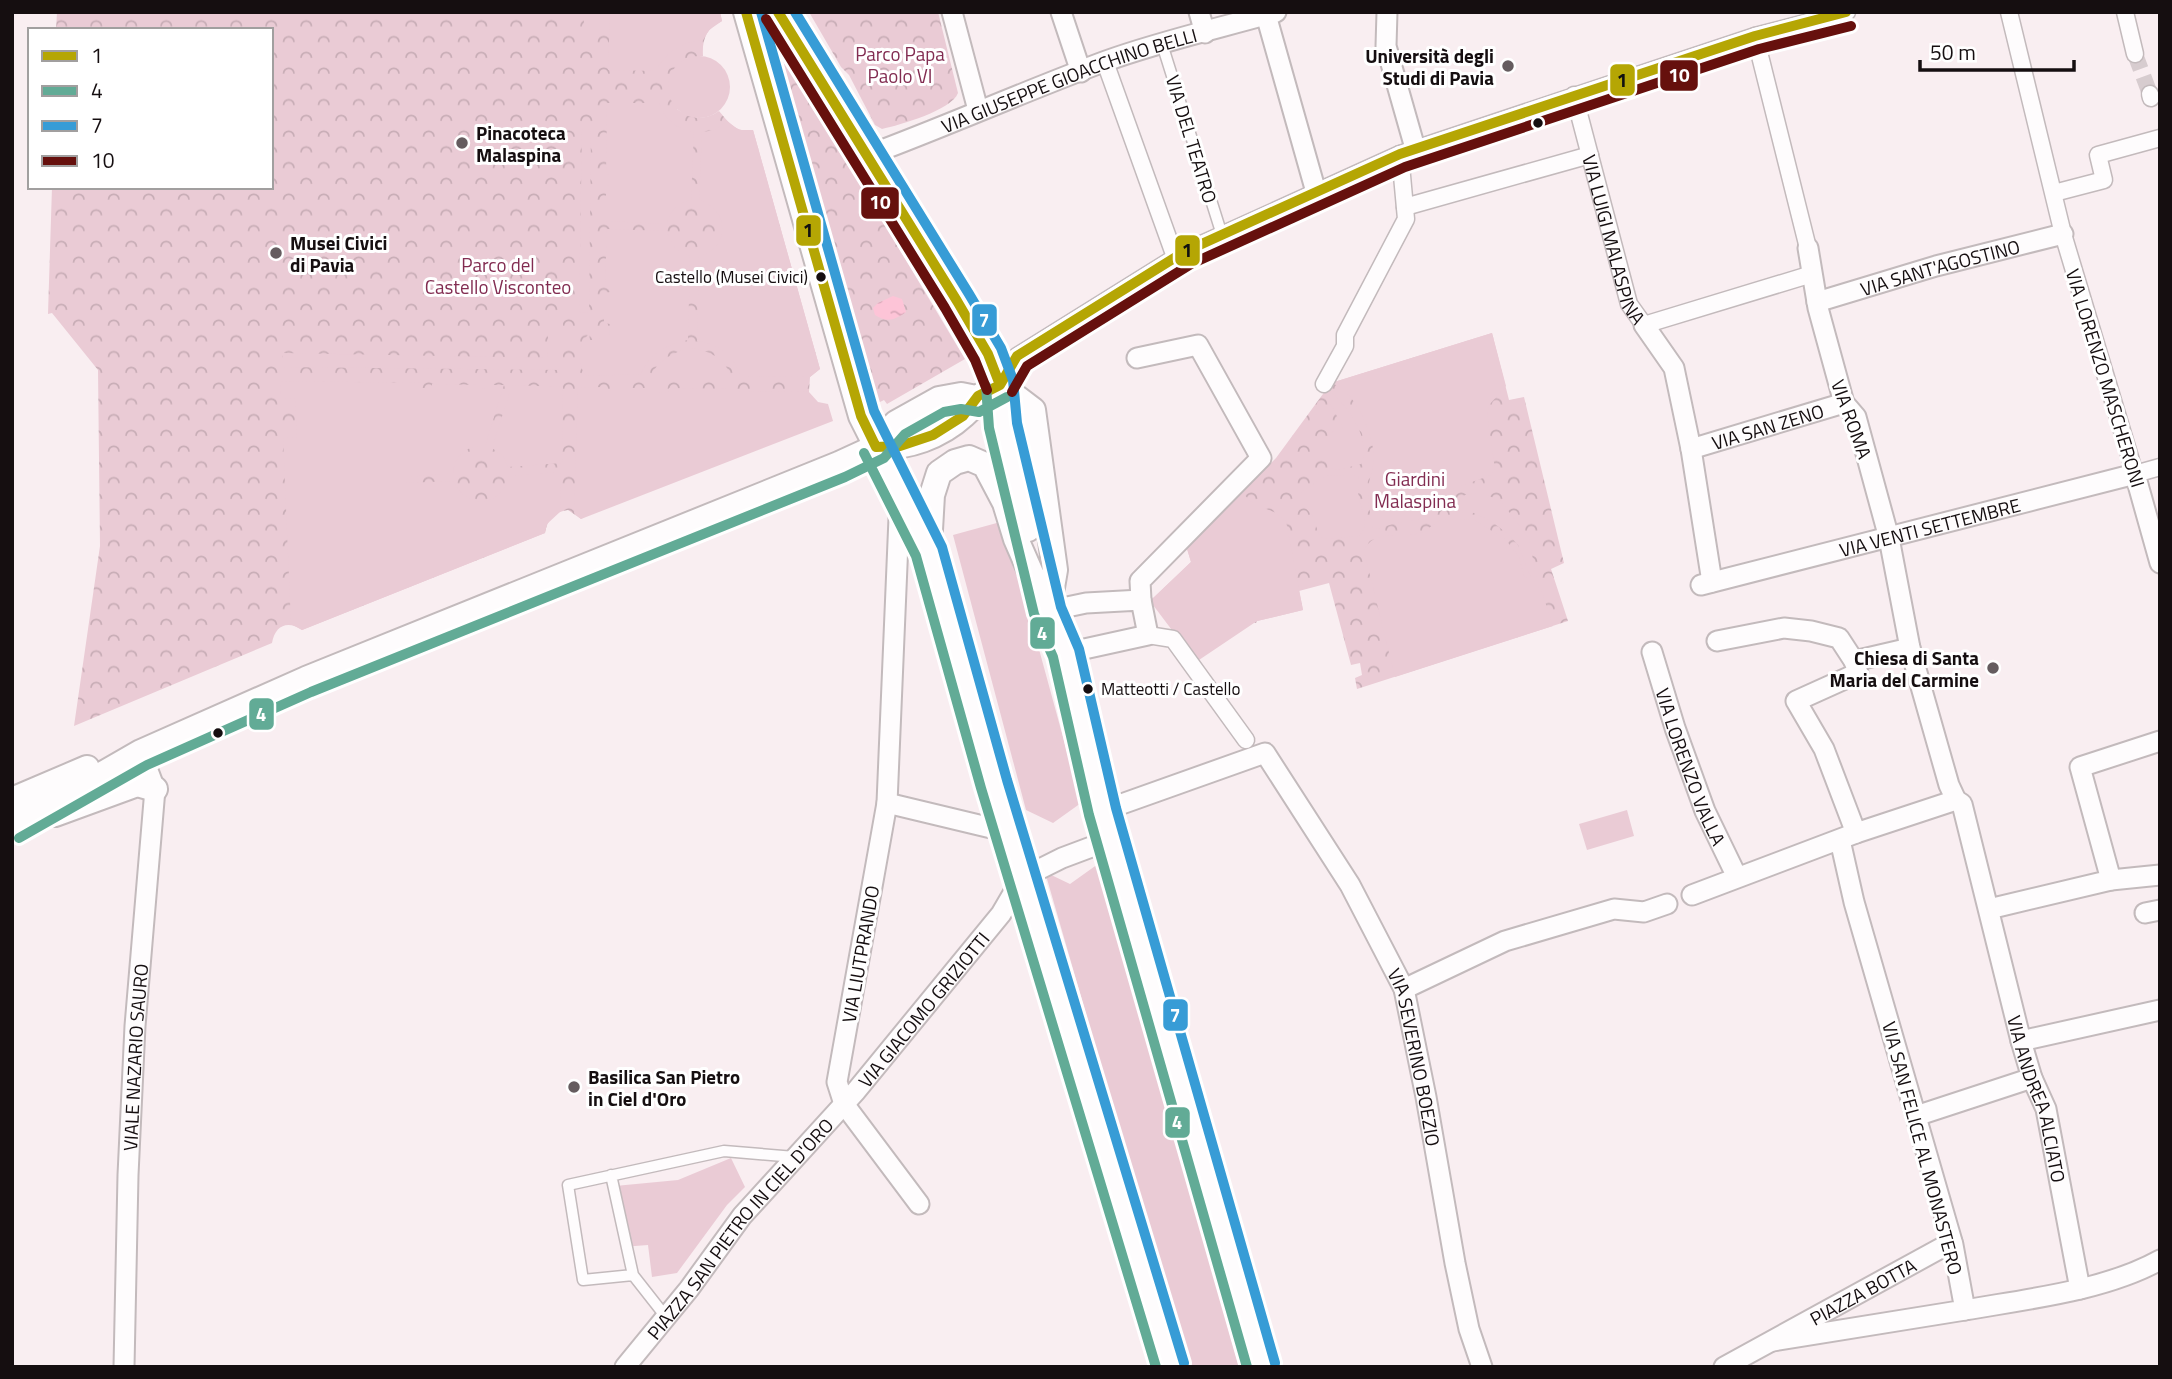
<svg xmlns="http://www.w3.org/2000/svg" width="2172" height="1379" font-family="'Titillium Web',sans-serif">
<style>
.park{fill:url(#park-crowns)}
.garden{fill:#eacbd5}
.water{fill:url(#water-ripples)}
.lines{fill:none;stroke-linecap:round;stroke-linejoin:round}
.pedestrian-tunnel{stroke:#d7cccf;stroke-width:16;stroke-dasharray:16 8;stroke-linecap:butt}
.service-casing{stroke:#c3babc;stroke-width:13}
.pedestrian-casing{stroke:#c3babc;stroke-width:19}
.minor-casing{stroke:#c3babc;stroke-width:23}
.tertiary-casing{stroke:#c3babc;stroke-width:28}
.service{stroke:#fefcfd;stroke-width:10}
.pedestrian{stroke:#fefcfd;stroke-width:16}
.minor{stroke:#fefcfd;stroke-width:19}
.tertiary{stroke:#fefcfd;stroke-width:24}
.bus-1-casing{stroke:#fff;stroke-width:16}
.bus-2-casing{stroke:#fff;stroke-width:16}
.bus-3-casing{stroke:#fff;stroke-width:16}
.bus-4-casing{stroke:#fff;stroke-width:16}
.bus-1{stroke:#b5a604;stroke-width:10}
.bus-2{stroke:#62ab96;stroke-width:10}
.bus-3{stroke:#379cd6;stroke-width:10}
.bus-4{stroke:#66100d;stroke-width:10}
.poi-dot{fill:#655c5f;stroke:#fff;stroke-width:2.5}
.bus-dot{fill:#150e10;stroke:#fff;stroke-width:2.5}
.labels{text-anchor:middle;dominant-baseline:central;stroke-width:6;stroke-linejoin:round;paint-order:stroke}
.bus-label{font-size:17px;fill:#150e10;stroke:#fff;text-anchor:end}
.park-label{font-size:19px;fill:#822c51;stroke:#fff}
.poi-label{font-size:19px;font-weight:bold;fill:#150e10;stroke:#fff;text-anchor:start}
.street-label{font-size:19px;fill:#150e10;stroke:#fff}
.line-badge{stroke:#fff;stroke-width:2.5}
.badge-label{font-size:19px;text-anchor:middle;font-weight:bold;fill:#fff}
.pale-badge-label{font-size:19px;text-anchor:middle;font-weight:bold;fill:#111}
</style>
<defs>
<pattern id="park-crowns" width="20" height="18" patternUnits="userSpaceOnUse" patternTransform="scale(1.75)"><rect width="20" height="18" fill="#eacbd5"/><path d="M2 6a3 3 0 1 1 6 0M12 15a3 3 0 1 1 6 0" fill="none" stroke="#c8adb6"/></pattern>
<pattern id="water-ripples" width="26" height="14" patternUnits="userSpaceOnUse" patternTransform="scale(1.75)"><rect width="26" height="14" fill="#fdc4d7"/><path d="M2 4q2-2 4 0t4 0M15 11q2-2 4 0t4 0" fill="none" stroke="#d8a7b8"/></pattern>
</defs>
<rect width="100%" height="100%" fill="#f9eef1"/>
<path class="park" d="M57 12H720L722 21C706 29 702 39 703 56L686 59 677 109C691 119 705 121 719 111 729 123 736 133 753 130L820 369 810 377 809 392 581 519 568 510C554 512 547 520 545 533L302 630C288 620 275 625 272 643L74 726 100 546 98 370 52 313 48 314 52 187H271V30H56Z
M809 12H938L958 93C952 110 900 125 882 129L875 125 849 75 841 67Z
M782 53 965 359 887 404 884 400 874 405 775 59 776 54Z
M1492 333 1509 400 1524 397 1564 563 1551 569 1568 621 1357 689 1355 678 1362 675 1360 663 1351 665 1329 583 1299 591 1303 610 1257 621 1256 623 1150 601 1191 562 1185 542 1263 467 1269 465 1276 458 1331 383Z"/>
<path class="garden" d="M584 12H596V42H584Z
M610 12H720L722 21 709 30 703 40C682 42 666 52 656 71L608 70Z
M668 87a31 31 0 1 1 62 0a31 31 0 1 1-62 0Z
M607 103H659C665 120 676 129 694 132L691 200C678 203 670 210 667 224L606 221V186L610 185V175L606 174Z
M727 121 739 130H753L820 369 810 377 740 376C735 356 718 343 697 341L699 256C730 248 730 209 699 200L702 132 715 130Z
M582 129 591 130 589 312 579 313Z
M607 229 667 231C670 244 677 252 690 256L688 340C668 344 649 353 641 374L586 376C577 364 577 345 589 334L590 340H599L600 335H609L610 324 604 323V293L610 292V282L605 281Z
M549 314H563V370L283 367V353L547 358Z
M1492 333 1506 386 1490 404 1487 414 1495 469 1491 475 1453 489 1431 512 1418 520 1396 523 1373 530C1371 518 1368 504 1368 492 1368 479 1375 467 1374 454 1371 430 1355 390 1331 383Z
M691 348C710 351 725 358 731 377H650C658 360 673 352 691 348Z
M280 381 421 383 422 388H432V384L480 385V388L487 389V385H504L485 446C467 445 455 455 453 473L406 477V483L453 481C467 510 501 508 509 476L560 472 561 511 547 524 545 533 302 630 291 624 283 438 297 437 295 399 281 398Z
M512 385 563 387 562 463 508 467 503 456 492 448Z
M601 387 602 392H610L611 388H659V392L668 393 669 388 728 389 730 396H739L740 391 809 392 818 402 828 404 833 421 581 519 574 513 578 388Z
M1331 392C1349 408 1372 440 1361 464L1338 470 1330 468 1326 458V437L1334 431 1343 428 1325 393Z
M1326 475 1358 476C1360 483 1357 491 1359 498 1361 512 1371 523 1359 536L1328 539 1320 537 1312 515 1301 503V493Z
M1239 490 1254 504 1274 512 1286 521 1303 610 1257 621 1196 662 1150 601 1191 562 1185 542Z
M1476 493H1482L1501 501 1529 539 1537 580 1531 578 1518 545 1509 535 1491 521 1474 513 1448 511 1446 507 1465 495Z
M1444 519 1474 520 1506 540 1519 557 1524 576 1541 589 1553 626 1395 677 1364 551C1373 528 1402 539 1420 533 1429 530 1434 522 1444 519Z
M1004 521 1081 803 1053 823 1026 810 953 535Z
M1627 810 1634 836 1587 850 1579 824Z
M1098 864 1239 1367H1188L1045 872 1070 884Z
M731 1158 745 1187 727 1205 677 1273 652 1277 648 1245 622 1247 615 1186 678 1180Z"/>
<path class="water" d="M893 296 902 299 906 312C895 320 887 323 875 315L873 308 878 303Z"/>
<g class="lines">
<path class="pedestrian-tunnel" d="M2135 54 2150 94"/>
<defs>
<path id="service" d="M1162 44 1222 235
M611 1175 633 1275 666 1317
M633 1275 583 1280 568 1185 724 1151 795 1157"/>
<g id="pedestrian">
<path d="M2009 12 2063 234 2135 474 2160 467"/>
<path d="M2125 12 2135 54"/>
<path d="M1755 36 1808 248"/>
<path d="M1105 62 1175 257"/>
<path d="M2150 94 2151 98"/>
<path id="s1" d="M1574 95 1629 304 1644 325 1812 274"/>
<path d="M2054 193 2104 180 2098 155 2160 138"/>
<path d="M1405 207 1590 155"/>
<path d="M1324 384 1345 346V335L1406 219 1400 154"/>
<path d="M1000 385 1017 356 1184 252 1400 154 1755 36 1847 12"/>
<path d="M1148 635 1173 639 1246 740"/>
</g>
<g id="minor">
<path d="M952 12 978 110"/>
<path d="M1061 12 1081 72"/>
<path d="M1199 12 1205 33"/>
<path d="M1387 12 1386 46 1415 148"/>
<path d="M1266 15 1316 192"/>
<path id="s2" d="M866 156C947 126 1025 91 1106 61 1161 41 1220 28 1276 12"/>
<path id="s3" d="M1808 248 1818 308 1844 403 1856 417 1889 538 1910 648 1949 785 1956 800 1962 804 2021 1041 2032 1078 2046 1109 2080 1289"/>
<path id="s4" d="M1817 302 1936 266 2063 234"/>
<path d="M1644 325 1674 368 1691 449 1712 582"/>
<path d="M1137 358 1198 345 1261 458 1140 581 1141 600"/>
<path id="s5" d="M1691 449 1844 403"/>
<path d="M900 494 887 803 837 1082 844 1104 919 1204"/>
<path id="s6" d="M1701 585 2135 474 2160 563"/>
<path d="M1048 611 1086 603 1141 600 1148 635 1066 653"/>
<path d="M1717 641 1784 628 1811 631 1839 638 1854 661 1858 673 1796 701 1824 749 1856 833"/>
<path id="s7" d="M1652 652 1675 728 1705 811 1737 877"/>
<path d="M1854 661 1910 648"/>
<path d="M887 803 1008 832"/>
<path id="s8" d="M1102 811 1265 753 1350 885 1404 989 1426 1097 1455 1263 1469 1329 1482 1367"/>
<path d="M2111 880 2160 875"/>
<path d="M1692 895 1856 833 1956 800"/>
<path d="M1989 909 2111 880 2080 767 2160 741"/>
<path d="M2145 913 2160 910"/>
<path d="M1404 989 1505 941 1614 909 1644 912 1667 904"/>
<path d="M2021 1041 2160 1010"/>
<path d="M1916 1116 2032 1078"/>
<path d="M1965 1310C2027 1299 2104 1291 2160 1260"/>
<path d="M1773 1341 1965 1310 1953 1245 1854 902 1840 840"/>
<path id="s9" d="M124 1367 128 1175 135 1026 155 789 141 752"/>
<path id="s10" d="M625 1367 689 1289 742 1216 856 1091 1001 914 1022 878 1062 858 1110 840"/>
<path id="s11" d="M1724 1367 1952 1242"/>
</g>
<path id="tertiary" d="M746 12 861 416 929 551 994 784 1171 1367
M778 12 988 354 1000 385 1003 425 1028 529
M1000 385 1033 410 1055 570 1048 611
M876 447C908 448 940 437 964 415 975 406 973 399 987 392
M929 547 932 495 939 473 955 462 969 458 985 465 1005 503 1016 539 1066 653 1102 811 1262 1367
M12 800 87 768
M55 814 137 784 155 789
M12 826 141 752 306 679 839 464 876 447 896 423 939 399 961 395 976 398"/>
</defs>
<use href="#service" class="service-casing"/>
<use href="#pedestrian" class="pedestrian-casing"/>
<use href="#minor" class="minor-casing"/>
<use href="#tertiary" class="tertiary-casing"/>
<use href="#service" class="service"/>
<use href="#pedestrian" class="pedestrian"/>
<use href="#minor" class="minor"/>
<use href="#tertiary" class="tertiary"/>
<defs>
<path id="bus-1" d="M746 12 861 416 876 447
M778 12 957 301 988 354 1000 385
M1000 385 1017 356 1184 252 1400 154 1755 36 1846 12
M876 447 900 446 933 435 963 416 978 396 1000 385"/>
<path id="bus-2" d="M986 386 989 428 1034 614 1053 657 1089 815 1247 1367
M864 453 916 556 981 788 1156 1367
M19 838 147 765 311 692 845 477 884 458 905 434 944 412 961 409 979 412 1007 397"/>
<path id="bus-3" d="M761 12 874 411 942 547 1007 780 1184 1363
M795 12 969 294 1001 348 1013 380 1017 423 1061 607 1079 649 1116 808 1275 1363"/>
<path id="bus-4" d="M766 19 945 308 975 360 987 390
M1012 392 1027 366 1191 264 1405 167 1759 49 1851 26"/>
</defs>
<use href="#bus-1" class="bus-1-casing"/>
<use href="#bus-2" class="bus-2-casing"/>
<use href="#bus-3" class="bus-3-casing"/>
<use href="#bus-4" class="bus-4-casing"/>
<use href="#bus-1" class="bus-1"/>
<use href="#bus-2" class="bus-2"/>
<use href="#bus-3" class="bus-3"/>
<use href="#bus-4" class="bus-4"/>
</g>
<g class="poi-dot">
<circle cx="1508" cy="66" r="7"/>
<circle cx="462" cy="143" r="7"/>
<circle cx="276" cy="253" r="7"/>
<circle cx="1993" cy="668" r="7"/>
<circle cx="574" cy="1087" r="7"/>
</g>
<g class="bus-dot">
<circle cx="1538" cy="123" r="6"/>
<circle cx="821" cy="277" r="6"/>
<circle cx="1088" cy="689" r="6"/>
<circle cx="218" cy="733" r="6"/>
</g>
<g class="labels">
<g class="bus-label">
<text x="808" y="277">Castello (Musei Civici)</text>
<text x="1101" y="689" text-anchor="start">Matteotti / Castello</text>
</g>
<g class="park-label">
<text x="900" y="53">Parco Papa<tspan x="900" dy="22">Paolo VI</tspan></text>
<text x="498" y="264">Parco del<tspan x="498" dy="22">Castello Visconteo</tspan></text>
<text x="1415" y="478">Giardini<tspan x="1415" dy="22">Malaspina</tspan></text>
</g>
<g class="poi-label">
<text x="1494" y="55" text-anchor="end">Università degli<tspan x="1494" dy="22">Studi di Pavia</tspan></text>
<text x="476" y="132">Pinacoteca<tspan x="476" dy="22">Malaspina</tspan></text>
<text x="290" y="242">Musei Civici<tspan x="290" dy="22">di Pavia</tspan></text>
<text x="1979" y="657" text-anchor="end">Chiesa di Santa<tspan x="1979" dy="22">Maria del Carmine</tspan></text>
<text x="588" y="1076">Basilica San Pietro<tspan x="588" dy="22">in Ciel d'Oro</tspan></text>
</g>
<g class="street-label">
<text stroke="none"><textPath href="#s2" startOffset="217">VIA GIUSEPPE GIOACCHINO BELLI</textPath></text>
<text transform="translate(1192 139) rotate(73)">VIA DEL TEATRO</text>
<text stroke="none"><textPath href="#s1" startOffset="150">VIA LUIGI MALASPINA</textPath></text>
<text stroke="none"><textPath href="#s4" startOffset="128">VIA SANT'AGOSTINO</textPath></text>
<text transform="translate(2106 378) rotate(73)">VIA LORENZO MASCHERONI</text>
<text transform="translate(1852 419) rotate(70)">VIA ROMA</text>
<text stroke="none"><textPath href="#s5" startOffset="80">VIA SAN ZENO</textPath></text>
<text stroke="none"><textPath href="#s6" startOffset="236">VIA VENTI SETTEMBRE</textPath></text>
<text stroke="none"><textPath href="#s7" startOffset="121">VIA LORENZO VALLA</textPath></text>
<text transform="translate(860 954) rotate(-80)">VIA LIUTPRANDO</text>
<text stroke="none"><textPath href="#s10" startOffset="466">VIA GIACOMO GRIZIOTTI</textPath></text>
<text stroke="none"><textPath href="#s9" startOffset="310">VIALE NAZARIO SAURO</textPath></text>
<text stroke="none"><textPath href="#s8" startOffset="516">VIA SEVERINO BOEZIO</textPath></text>
<text stroke="none"><textPath href="#s3" startOffset="886">VIA ANDREA ALCIATO</textPath></text>
<text transform="translate(1923 1148) rotate(75)">VIA SAN FELICE AL MONASTERO</text>
<text stroke="none"><textPath href="#s10" startOffset="180">PIAZZA SAN PIETRO IN CIEL D'ORO</textPath></text>
<text stroke="none"><textPath href="#s11" startOffset="158">PIAZZA BOTTA</textPath></text>
</g>
</g>
<g class="line-badge">
<rect x="1659" y="59" width="40" height="33" rx="7" fill="#66100d"/>
<rect x="1609" y="63" width="27" height="34" rx="7" fill="#b5a604"/>
<rect x="860" y="186" width="40" height="34" rx="7" fill="#66100d"/>
<rect x="795" y="214" width="27" height="33" rx="7" fill="#b5a604"/>
<rect x="1174" y="234" width="27" height="33" rx="7" fill="#b5a604"/>
<rect x="971" y="303" width="27" height="34" rx="7" fill="#379cd6"/>
<rect x="1029" y="616" width="27" height="34" rx="7" fill="#62ab96"/>
<rect x="248" y="697" width="27" height="34" rx="7" fill="#62ab96"/>
<rect x="1162" y="998" width="27" height="34" rx="7" fill="#379cd6"/>
<rect x="1164" y="1106" width="27" height="33" rx="7" fill="#62ab96"/>
</g>
<g class="badge-label">
<text x="1679" y="82">10</text>
<text x="880" y="209">10</text>
<text x="984" y="327">7</text>
<text x="1042" y="640">4</text>
<text x="261" y="721">4</text>
<text x="1175" y="1022">7</text>
<text x="1177" y="1129">4</text>
</g>
<g class="pale-badge-label">
<text x="1622" y="87">1</text>
<text x="808" y="237">1</text>
<text x="1187" y="257">1</text>
</g>
<rect width="2172" height="1379" fill="none" stroke="#150e10" stroke-width="28"/>
<rect x="28" y="28" width="245" height="161" fill="#ffffff" stroke="#a19f9f" stroke-width="2"/>
<rect x="42" y="51" width="35" height="10" fill="#b5a604" stroke="#a19f9f" stroke-width="2"/>
<text x="91" y="63" font-size="21" fill="#150e10">1</text>
<rect x="42" y="86" width="35" height="10" fill="#62ab96" stroke="#a19f9f" stroke-width="2"/>
<text x="91" y="98" font-size="21" fill="#150e10">4</text>
<rect x="42" y="121" width="35" height="10" fill="#379cd6" stroke="#a19f9f" stroke-width="2"/>
<text x="91" y="133" font-size="21" fill="#150e10">7</text>
<rect x="42" y="156" width="35" height="10" fill="#66100d" stroke="#a19f9f" stroke-width="2"/>
<text x="91" y="168" font-size="21" fill="#150e10">10</text>
<path d="M1920 60v10h154v-10" fill="none" stroke="#150e10" stroke-width="3.5"/>
<text x="1930" y="60" font-size="21" fill="#150e10" stroke="#ffffff" stroke-width="5" paint-order="stroke">50 m</text>
</svg>
